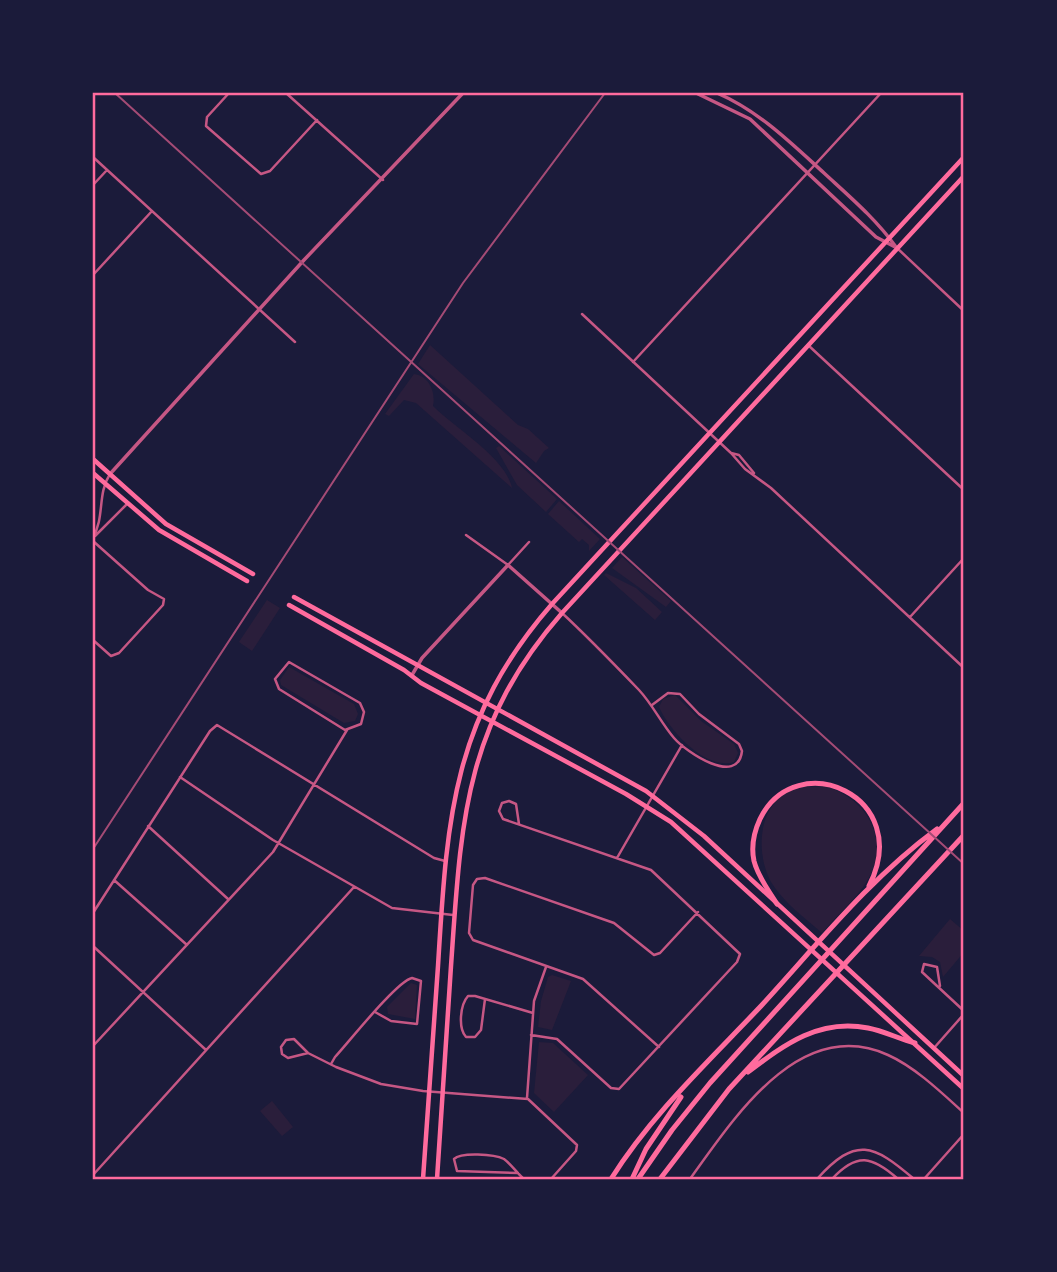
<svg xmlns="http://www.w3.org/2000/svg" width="1057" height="1272" font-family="'Source Sans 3',sans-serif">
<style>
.green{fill:#2a1e3b}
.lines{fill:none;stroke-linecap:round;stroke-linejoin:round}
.minor{stroke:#c65784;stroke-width:2.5}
.tertiary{stroke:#c65784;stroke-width:3.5}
.secondary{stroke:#ff6b9d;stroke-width:4.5}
.motorway{stroke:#ff6b9d;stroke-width:5}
.rail{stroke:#a44b75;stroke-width:2}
.neatline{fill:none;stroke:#ff6b9d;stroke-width:2.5}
</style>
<rect width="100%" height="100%" fill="#1b1b3a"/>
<path class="green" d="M430 345 518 425 528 429 549 448 544 451 536 463 418 364Z
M414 374C429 376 436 392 433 406 455 428 506 458 512 488L416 403 404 400 389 416 385 414Z
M499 446 557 499 546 512 517 485 496 448Z
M559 501 600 539 589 551V545L582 539 579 542 548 514Z
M622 557 671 601 666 607 612 568Z
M606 573 636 588 662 612 655 620 604 575Z
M267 600 280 608 252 651 239 642Z
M289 667 354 704 358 714 355 721 344 723 281 685 280 680Z
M675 695 701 721 734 744 738 753 734 762C706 771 669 730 659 707L663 699Z
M824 786C861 796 887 830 873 869 864 893 838 914 822 933 805 918 783 902 771 882 755 852 757 801 797 788 805 786 816 787 824 786Z
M950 919 964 931V952L943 977 940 962 932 957 919 956Z
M552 975 571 981 552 1030 538 1027 541 1001 548 977Z
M411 983 417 985 415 1019 388 1014 387 1007Z
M539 1042 553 1043 588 1075 554 1112 534 1093Z
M272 1101 293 1127 282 1136 260 1111Z"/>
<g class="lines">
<path class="minor" d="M229 93 207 117 206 126 261 174 270 171 317 120
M286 93 383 180
M93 157 295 342
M93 185 107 170
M897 248 964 311
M93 275 152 211
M582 314 731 453 745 469 771 488 964 668
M808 345 964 490
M633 362 881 93
M731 453 739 455 754 473
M466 535 508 565 529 542
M95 536 127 504
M93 537C105 517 97 494 110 474
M93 541 148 590 164 599 163 605 119 653 111 656 93 640
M562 613C588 637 614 664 639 690 653 705 661 723 674 738 686 752 738 787 742 751L739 744 699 714 680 694 668 693 652 705
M910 617 964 558
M289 662 360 703 364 712 361 724 345 730 279 689 275 679Z
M180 777 273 840 392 908 453 915
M519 824 516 804 509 801 502 803 499 811 503 819 651 870 740 954 737 962 619 1089 611 1088 557 1039 531 1035
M148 826 228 899
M617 858 682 745
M114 880 187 945
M93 913 210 731 217 725 434 858 445 861
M93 946 206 1050
M940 986 937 967 924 964 922 972 964 1011
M485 999 481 1030 475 1037H466C458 1028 460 1005 468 996H475L533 1013
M93 1046 273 852 347 730
M659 1047 583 979 473 940 469 933 473 885 477 879 485 878 614 923 654 955 660 953 698 912
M934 1048 964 1014
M308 1053 288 1058 282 1054 281 1047 286 1040 294 1039 308 1053 336 1067 381 1084 423 1091 528 1099 577 1145 576 1151 551 1179
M331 1064 335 1057C348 1043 397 981 412 978L421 981 417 1024 391 1021 375 1012
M527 1098 534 1001 546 967
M518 1173 457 1171 454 1159C461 1152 494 1154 504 1159 511 1164 517 1173 524 1179
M93 1175 354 887
M690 1179C734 1118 800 1015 888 1055 915 1067 942 1093 964 1113
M817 1179C856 1136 873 1144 914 1179
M832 1179C857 1152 872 1156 898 1179
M924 1179 964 1134"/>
<path class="tertiary" d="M696 93 750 119 876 237 897 248
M717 93C759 111 791 143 824 173 850 197 876 219 896 247
M110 474 304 260 463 93
M412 675 422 658 508 565 562 613"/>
<path class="secondary" d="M93 459 166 524 253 574
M93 473 159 530 247 581
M294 597 646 791 704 836 964 1076
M289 605 404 670 421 683 626 794 671 822 964 1089
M423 1179C428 1108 433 1037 438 966 447 821 451 720 552 604L964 157
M437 1179C441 1108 446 1037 451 966 461 825 463 726 562 613L964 176"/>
<path class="motorway" d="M777 904C769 891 758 877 754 861 751 847 754 832 760 819 796 745 915 796 869 886
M748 1072C784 1045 819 1018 868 1028 884 1031 899 1039 915 1043
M611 1179C651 1115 709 1061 761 1006 817 945 870 878 937 829
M632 1179 646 1149 681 1097
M638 1179 672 1130 710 1083 964 803
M660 1179 729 1089 964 835"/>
<path class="rail" d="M115 93 964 864
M93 849 463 283 605 93"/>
</g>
<rect width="1057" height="1272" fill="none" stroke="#1b1b3a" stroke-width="189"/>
<rect x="94" y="94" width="868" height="1084" class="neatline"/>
</svg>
